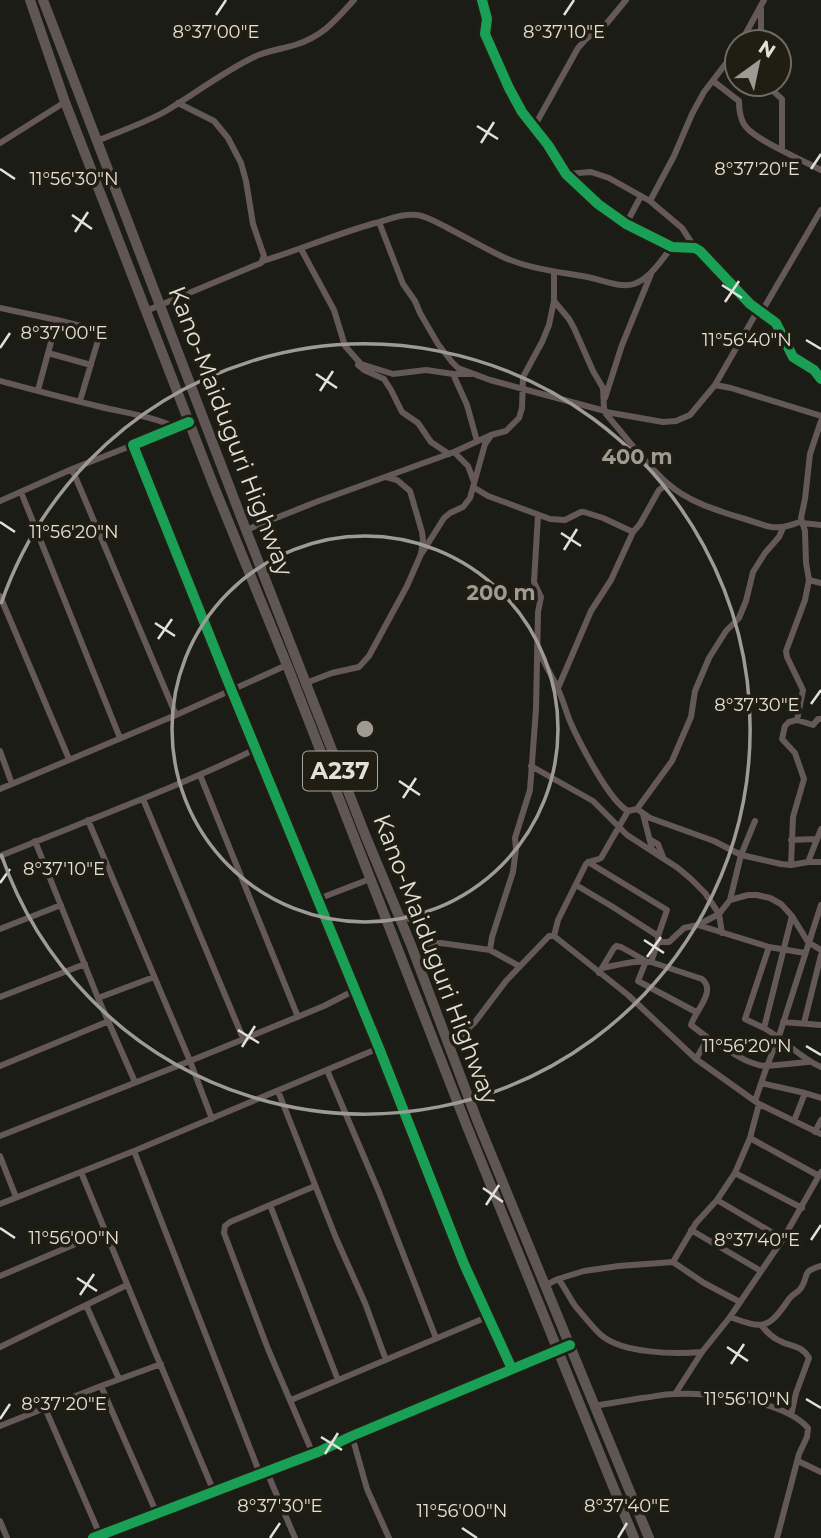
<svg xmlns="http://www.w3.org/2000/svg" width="821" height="1538" font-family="Montserrat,sans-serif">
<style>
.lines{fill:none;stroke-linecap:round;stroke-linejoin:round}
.minor{stroke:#655859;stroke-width:6}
.highway{stroke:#605654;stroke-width:10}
.cycleway-casing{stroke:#201e12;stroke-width:15}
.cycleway{stroke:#1a9f57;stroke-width:10}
.ticks{fill:none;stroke:#e2e0d8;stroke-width:2.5}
.ring{fill:none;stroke:#9d9b94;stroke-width:3.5}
.labels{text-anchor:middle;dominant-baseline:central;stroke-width:7;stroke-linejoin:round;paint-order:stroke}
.shield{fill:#201e12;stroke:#a8a69d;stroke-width:2}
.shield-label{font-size:23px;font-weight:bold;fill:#e2e0d8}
.street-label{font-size:24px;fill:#e2e0d8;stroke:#201e12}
.ticks-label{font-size:18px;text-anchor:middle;fill:#e2e0d8;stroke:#201e12;stroke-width:7;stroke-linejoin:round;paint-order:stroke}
.centre{fill:#9d9b94;stroke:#201e12;stroke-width:3.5}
.ring-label{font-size:21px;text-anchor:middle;font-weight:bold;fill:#9d9b94;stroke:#201e12;stroke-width:7;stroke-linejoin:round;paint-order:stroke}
</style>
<rect width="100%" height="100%" fill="#1c1c16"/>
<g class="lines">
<path class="minor" d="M482 0 487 19 485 34 509 88 522 112 548 145 566 174 598 204 626 224 672 247 695 248 700 251 750 304 776 323 793 357 814 370 821 379
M761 9V42
M741 42 764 0
M713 81 739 101C739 111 740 121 747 128 758 141 804 161 821 170
M765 84 782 99V150
M534 127 578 48 586 39 607 23 626 0
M97 141C120 131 145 123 166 111 196 93 223 72 254 57 266 51 282 49 295 45 323 36 335 21 354 0
M0 143 65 102
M566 174 591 172 609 178 650 201 682 228 695 248
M650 201 674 156 692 114 704 92 737 49
M379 222 403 284 415 301 420 313 438 344 452 362 458 368 490 380 605 411
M626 224 641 196
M301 249 334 310 345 346 361 364 393 374 426 370 453 374H471
M263 261C301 249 337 234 375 223 388 220 402 213 417 215 427 216 437 223 446 227 465 237 484 248 503 257 532 270 562 272 592 278 604 281 621 288 634 284 650 279 662 259 672 247
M554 273V301L569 319 574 328 593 371 603 388 604 408 606 414C626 437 645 463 667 483 688 502 718 511 745 519 770 527 776 532 802 521
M0 308 57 320
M146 311 261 263 264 256 253 224 246 181 241 163 228 138 214 121 178 103
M761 313 821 210
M48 353 91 365
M358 365 364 370 384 379 391 390 402 412 418 423 431 442 449 454
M453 374 467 405 477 441
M0 381C34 390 67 399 101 407 126 413 151 416 175 427
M715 385 731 388 821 416
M38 390 57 320 97 330 99 337 80 401
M605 398 622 345 651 274
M606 412 663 422 676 421 690 415 715 385 758 310
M189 422 133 445 231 689 379 1048 464 1264 512 1369
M454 452 468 466 474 482
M72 469 176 715
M473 487 488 496 550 519 565 520 581 512H584L603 518 633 532
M21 492 120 738
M0 501 72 469 133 445
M802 523 821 525
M246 530 316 502 454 452 491 435 506 431 519 418 522 408 523 377 542 342 549 325 554 301
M422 553 444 518 450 513 463 507 470 498 485 444 490 437
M809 580 821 583
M0 596 69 759
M540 653C545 665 552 676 557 687 562 697 565 708 569 719 578 740 609 801 628 811
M306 683 332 673 359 667 369 656 407 586 421 554 423 540 422 532 410 491 397 480 386 477
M558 688 591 611 611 580 633 532 640 524 659 490 668 484
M797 720 813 725 818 719H821
M0 751 12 784
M531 766 593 801 627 835 678 868 691 879 705 893 719 914 722 933
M200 775 298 1017
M0 789 176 715 287 665
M143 799 243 1038
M637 809 650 818 714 841 741 855 781 864 791 865 808 862H821
M643 814 652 849 655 852
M88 820 190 1061 212 1119
M651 840 658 844 663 857
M791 840 816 839
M35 841 98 998 135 1082
M0 856C86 821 173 789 256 749
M588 862 667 910 658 936
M808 862 821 829
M791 865 793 817 804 779 795 753 782 739 785 726 789 722 797 720 803 690 787 657 786 651 805 600 809 580 806 563 805 531 801 518 805 499 810 454 821 421
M576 885 613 907 658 936V939
M318 899 370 879
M730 900 741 855 755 821
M792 916 764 1028C785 1040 800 1058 821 1067
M399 917C424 919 413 931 426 944L441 943 490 950 519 966
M698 925 769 947 805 953
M0 929 61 905
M554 936 558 920 586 864C590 860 596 861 601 858L628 811 637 809 672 761 691 717 695 691 709 658 726 631 739 618 746 601 753 572 765 553 779 537 783 528
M490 950 492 937 513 872 516 849 515 838 530 790 536 709 538 612 541 597 534 582 538 515
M651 962 702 979C717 991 695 1011 691 1025L708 1038
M602 968 614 948 616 946 621 947 646 961 638 981 696 1012
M599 973 602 968C619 965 633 960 651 962L658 942H669L684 928 698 925 719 914 730 900 748 895H757L770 898 781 904 792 916 808 942 821 950
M0 997 85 964
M98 998 154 977
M783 1022 821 1025
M804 1023 821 955
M764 1028 745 1019 769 947
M450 1046 475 1022 506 981 549 936H554L628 995 696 1059 759 1104 821 1134
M696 1059 708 1038C726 1048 748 1066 767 1066L779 1036 821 905
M0 1066 109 1021
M327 1070 379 1192 436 1338
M761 1083 805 1093 794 1121
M278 1091 336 1238 365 1303 386 1360
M805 1093 821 1098
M755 1101 767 1066 808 1062
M815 1132 821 1120
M0 1136 190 1061 324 1006 355 990
M750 1138 819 1176
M134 1151 260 1474
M0 1156 16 1197
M81 1172 148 1335 214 1492
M735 1173 802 1208
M717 1200 783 1239
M0 1204 134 1151 379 1048
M270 1205 338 1380
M691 1230 761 1271
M673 1262 696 1223 717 1200 735 1173 750 1138 759 1104
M0 1276 106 1231
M558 1279 584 1271 619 1266 673 1262 704 1283 740 1302
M544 1286 558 1279C565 1287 569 1298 576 1307 584 1316 592 1327 601 1335 623 1354 675 1354 702 1352
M86 1305 119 1379
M730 1317C763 1329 768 1330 789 1299 792 1294 798 1293 801 1288 810 1275 800 1272 821 1266
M762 1326C767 1332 772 1338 780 1341 791 1347 802 1345 809 1358L796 1393 791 1415
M0 1347 127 1285
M101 1386 161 1364
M675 1394 702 1352 730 1317 783 1239 821 1172
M291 1400 487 1317
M594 1406C610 1403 626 1401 642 1398 653 1397 663 1394 674 1394 711 1392 783 1400 808 1428L807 1437 799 1454 777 1538
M0 1426 45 1408
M352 1436 367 1489 389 1538
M313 1454 268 1349 224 1233 225 1226 230 1222 315 1186
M798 1461 821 1472
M267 1472 295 1538
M0 1521 7 1538
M100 1535 45 1408 101 1386 157 1514
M93 1538 318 1452 352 1436 570 1345"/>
<path class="highway" d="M30 0 65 102 213 484 287 665 466 1124 634 1538
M43 0 246 530 366 837 411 945 477 1120 649 1538"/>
<defs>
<path id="cycleway" d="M482 0 487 19 485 34 509 88 522 112 548 145 566 174 598 204 626 224 672 247 695 248 700 251 750 304 776 323 793 357 814 370 821 379
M189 422 133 445 231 689 379 1048 464 1264 512 1369
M93 1538 318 1452 352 1436 570 1345"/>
</defs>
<use href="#cycleway" class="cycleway-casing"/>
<use href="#cycleway" class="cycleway"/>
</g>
<path class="ticks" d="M216 15 226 0M564 15 574 0M477 126 498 139M481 143 494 122M0 169 15 179M811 169 821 154M72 215 92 229M75 232 88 212M722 285 742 298M725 302 739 281M806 340 821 349M0 348 10 333M316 374 337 388M320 391 333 371M0 522 15 532M561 533 581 546M564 550 577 529M155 623 175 636M158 639 172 619M811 704 821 690M399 781 420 795M403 798 416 778M0 883 10 869M644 940 664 953M647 957 661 937M238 1030 259 1043M806 1046 821 1055M242 1047 255 1026M483 1188 503 1202M486 1205 499 1185M0 1228 15 1238M811 1240 821 1225M77 1278 97 1291M80 1295 94 1274M727 1347 748 1361M731 1364 744 1344M806 1399 821 1408M0 1419 10 1404M321 1437 342 1450M325 1454 338 1433M462 1528 477 1538M270 1538 280 1523M618 1538 627 1523"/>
<g class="ring">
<circle cx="365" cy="729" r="193"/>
<path d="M1 604A385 385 0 1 1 1 854"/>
</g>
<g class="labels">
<rect class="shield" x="303" y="751.5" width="74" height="39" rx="5"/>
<g class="shield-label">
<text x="340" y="771">A237</text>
</g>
<g class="street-label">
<text transform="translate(231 431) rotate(69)">Kano-Maiduguri Highway</text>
<text transform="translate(436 959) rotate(69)">Kano-Maiduguri Highway</text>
</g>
</g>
<g class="ticks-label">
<text x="216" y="38">8°37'00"E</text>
<text x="564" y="38">8°37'10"E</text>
<text x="757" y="175">8°37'20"E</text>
<text x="74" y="185">11°56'30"N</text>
<text x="64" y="339">8°37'00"E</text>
<text x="747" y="346">11°56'40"N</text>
<text x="74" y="538">11°56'20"N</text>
<text x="757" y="711">8°37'30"E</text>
<text x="64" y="875">8°37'10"E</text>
<text x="747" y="1052">11°56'20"N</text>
<text x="74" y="1244">11°56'00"N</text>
<text x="757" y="1246">8°37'40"E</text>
<text x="747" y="1405">11°56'10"N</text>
<text x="64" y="1410">8°37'20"E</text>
<text x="280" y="1512">8°37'30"E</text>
<text x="627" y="1512">8°37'40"E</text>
<text x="462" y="1517">11°56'00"N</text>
</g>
<circle cx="365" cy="729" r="10" class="centre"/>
<g class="ring-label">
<text x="637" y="464">400 m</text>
<text x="501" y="600">200 m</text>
</g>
<g transform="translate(758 63) rotate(33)"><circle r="33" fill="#201e12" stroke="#6e6c61" stroke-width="2"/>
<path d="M0-5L12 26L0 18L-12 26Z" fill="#9d9b94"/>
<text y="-10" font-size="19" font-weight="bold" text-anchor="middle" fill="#e2e0d8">N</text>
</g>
</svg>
